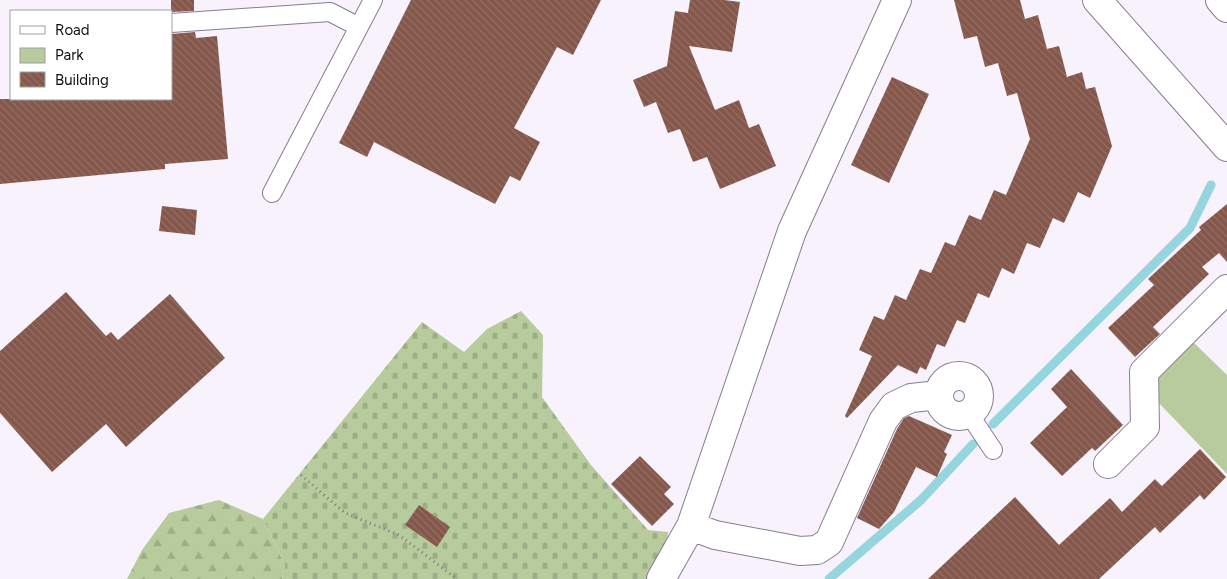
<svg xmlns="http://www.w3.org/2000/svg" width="1227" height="579" font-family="Figtree,sans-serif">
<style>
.green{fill:#b8cb9d}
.forest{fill:url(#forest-firs)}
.cemetery{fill:url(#cemetery-stones)}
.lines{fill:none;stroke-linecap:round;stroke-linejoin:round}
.stream{stroke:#95d5de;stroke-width:9}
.building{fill:url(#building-back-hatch)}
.service-casing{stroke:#887c92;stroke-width:20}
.minor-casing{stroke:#887c92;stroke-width:30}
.motorway-casing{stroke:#887c92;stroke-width:30}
.path{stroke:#7c7780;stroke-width:3;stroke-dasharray:1 4;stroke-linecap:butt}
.service{stroke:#fff;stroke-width:18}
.minor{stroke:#fff;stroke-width:28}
.motorway{stroke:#fff;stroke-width:28}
</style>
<defs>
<pattern id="forest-firs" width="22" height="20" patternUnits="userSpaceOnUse" patternTransform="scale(1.25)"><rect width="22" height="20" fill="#b8cb9d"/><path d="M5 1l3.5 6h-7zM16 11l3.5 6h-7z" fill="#9dad86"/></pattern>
<pattern id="cemetery-stones" width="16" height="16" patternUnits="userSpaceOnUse" patternTransform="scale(1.25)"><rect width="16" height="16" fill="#b8cb9d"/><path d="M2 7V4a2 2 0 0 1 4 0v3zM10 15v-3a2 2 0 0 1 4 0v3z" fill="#9dad86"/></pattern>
<pattern id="building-back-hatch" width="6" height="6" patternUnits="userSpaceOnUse" patternTransform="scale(1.25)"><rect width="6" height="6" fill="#85574a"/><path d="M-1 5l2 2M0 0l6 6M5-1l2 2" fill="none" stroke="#926f66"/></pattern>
</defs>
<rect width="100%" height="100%" fill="#f7f2fc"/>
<path class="green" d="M1193 342 1227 375V474L1157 401 1158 375Z"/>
<path class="forest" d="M219 500 263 519 285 565 282 579H127L142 550 169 513Z"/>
<path class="cemetery" d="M521 311 543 335 542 397 591 465 648 530 668 532 666 560 653 579H282L285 565 263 519 422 322 464 352 487 329Z"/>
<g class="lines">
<path class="stream" d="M993 424 1190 228 1211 185
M829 579 921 500 973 444"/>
</g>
<path class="building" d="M171 0H194V11L171 12Z
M411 0H601L573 55 557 47 514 128 540 142 520 181 510 176 495 204 374 142 367 157 339 143Z
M690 0H724L740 2 732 52 689 46 715 110 739 100 749 128 759 124 776 166 720 189 707 157 693 162 680 129 668 133 656 102 644 107 633 80 667 66 675 11 688 13Z
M954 0H1020L1025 19 1038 15 1047 49 1059 46 1067 77 1082 72 1086 89 1095 87 1112 146 1090 198 1078 192 1064 223 1053 218 1040 248 1027 243 1014 274 1002 268 989 298 978 293 965 323 957 320 945 347 937 344 926 370 920 367 917 374 898 365 847 418 845 416 872 356 859 350 874 316 884 320 895 295 906 300 920 269 931 273 945 242 955 246 969 215 981 220 994 190 1006 195 1030 139 1017 93 1007 96 998 63 985 67 977 36 964 39Z
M195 32 196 38 217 36 228 159 165 164V169L0 184V99H171V34Z
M892 77 929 94 889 183 851 165Z
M1227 204V262L1219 253 1202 267 1209 274 1153 327 1160 334 1135 357 1108 328 1154 285 1148 279 1201 230 1199 227Z
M162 206 197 210 195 235 159 231Z
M66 292 106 336 111 332 118 340 170 294 225 358 126 447 106 424 52 472 0 413V351Z
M1071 369 1123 425 1095 451 1092 448 1062 476 1030 443 1067 407 1051 389Z
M909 416 952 435 944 452 947 454 937 477 916 467 894 512 879 529 857 518 897 429 904 418Z
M1200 449 1226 477 1204 500 1200 495 1160 533 1155 527 1099 579H928L1015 497 1059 545 1110 498 1122 512 1155 479 1162 486Z
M640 456 671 487 664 494 674 504 652 526 611 484Z
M419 505 450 527 437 547 405 525Z"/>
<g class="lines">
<defs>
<path id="service" d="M171 23 330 12 359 27
M272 193 373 0
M969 414 993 450"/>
<path id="minor" d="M1097 0 1227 147
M939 396a20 20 0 1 1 40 0a20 20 0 1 1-40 0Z
M1108 464 1145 427 1144 372 1227 289
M691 526 715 535 800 551 817 550 829 542 883 421 894 406 911 398 939 395
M661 579 691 526 792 231 897 0"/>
<path id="motorway" d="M1220 0 1227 8"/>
</defs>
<use href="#service" class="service-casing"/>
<use href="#minor" class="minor-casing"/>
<use href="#motorway" class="motorway-casing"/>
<path class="path" d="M301 475 345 513 399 535 457 579"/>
<use href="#service" class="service"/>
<use href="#minor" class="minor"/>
<use href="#motorway" class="motorway"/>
</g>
<rect x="10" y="10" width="162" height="90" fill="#ffffff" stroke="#a09ea1"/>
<rect x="20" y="26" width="25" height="8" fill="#ffffff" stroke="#a09ea1"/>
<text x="55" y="35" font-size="15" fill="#110d15">Road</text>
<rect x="20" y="48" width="25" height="15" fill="#b8cb9d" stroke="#a09ea1"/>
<text x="55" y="60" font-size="15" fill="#110d15">Park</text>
<rect x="20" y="72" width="25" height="15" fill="url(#building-back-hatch)" stroke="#a09ea1"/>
<text x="55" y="85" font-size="15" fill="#110d15">Building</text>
</svg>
